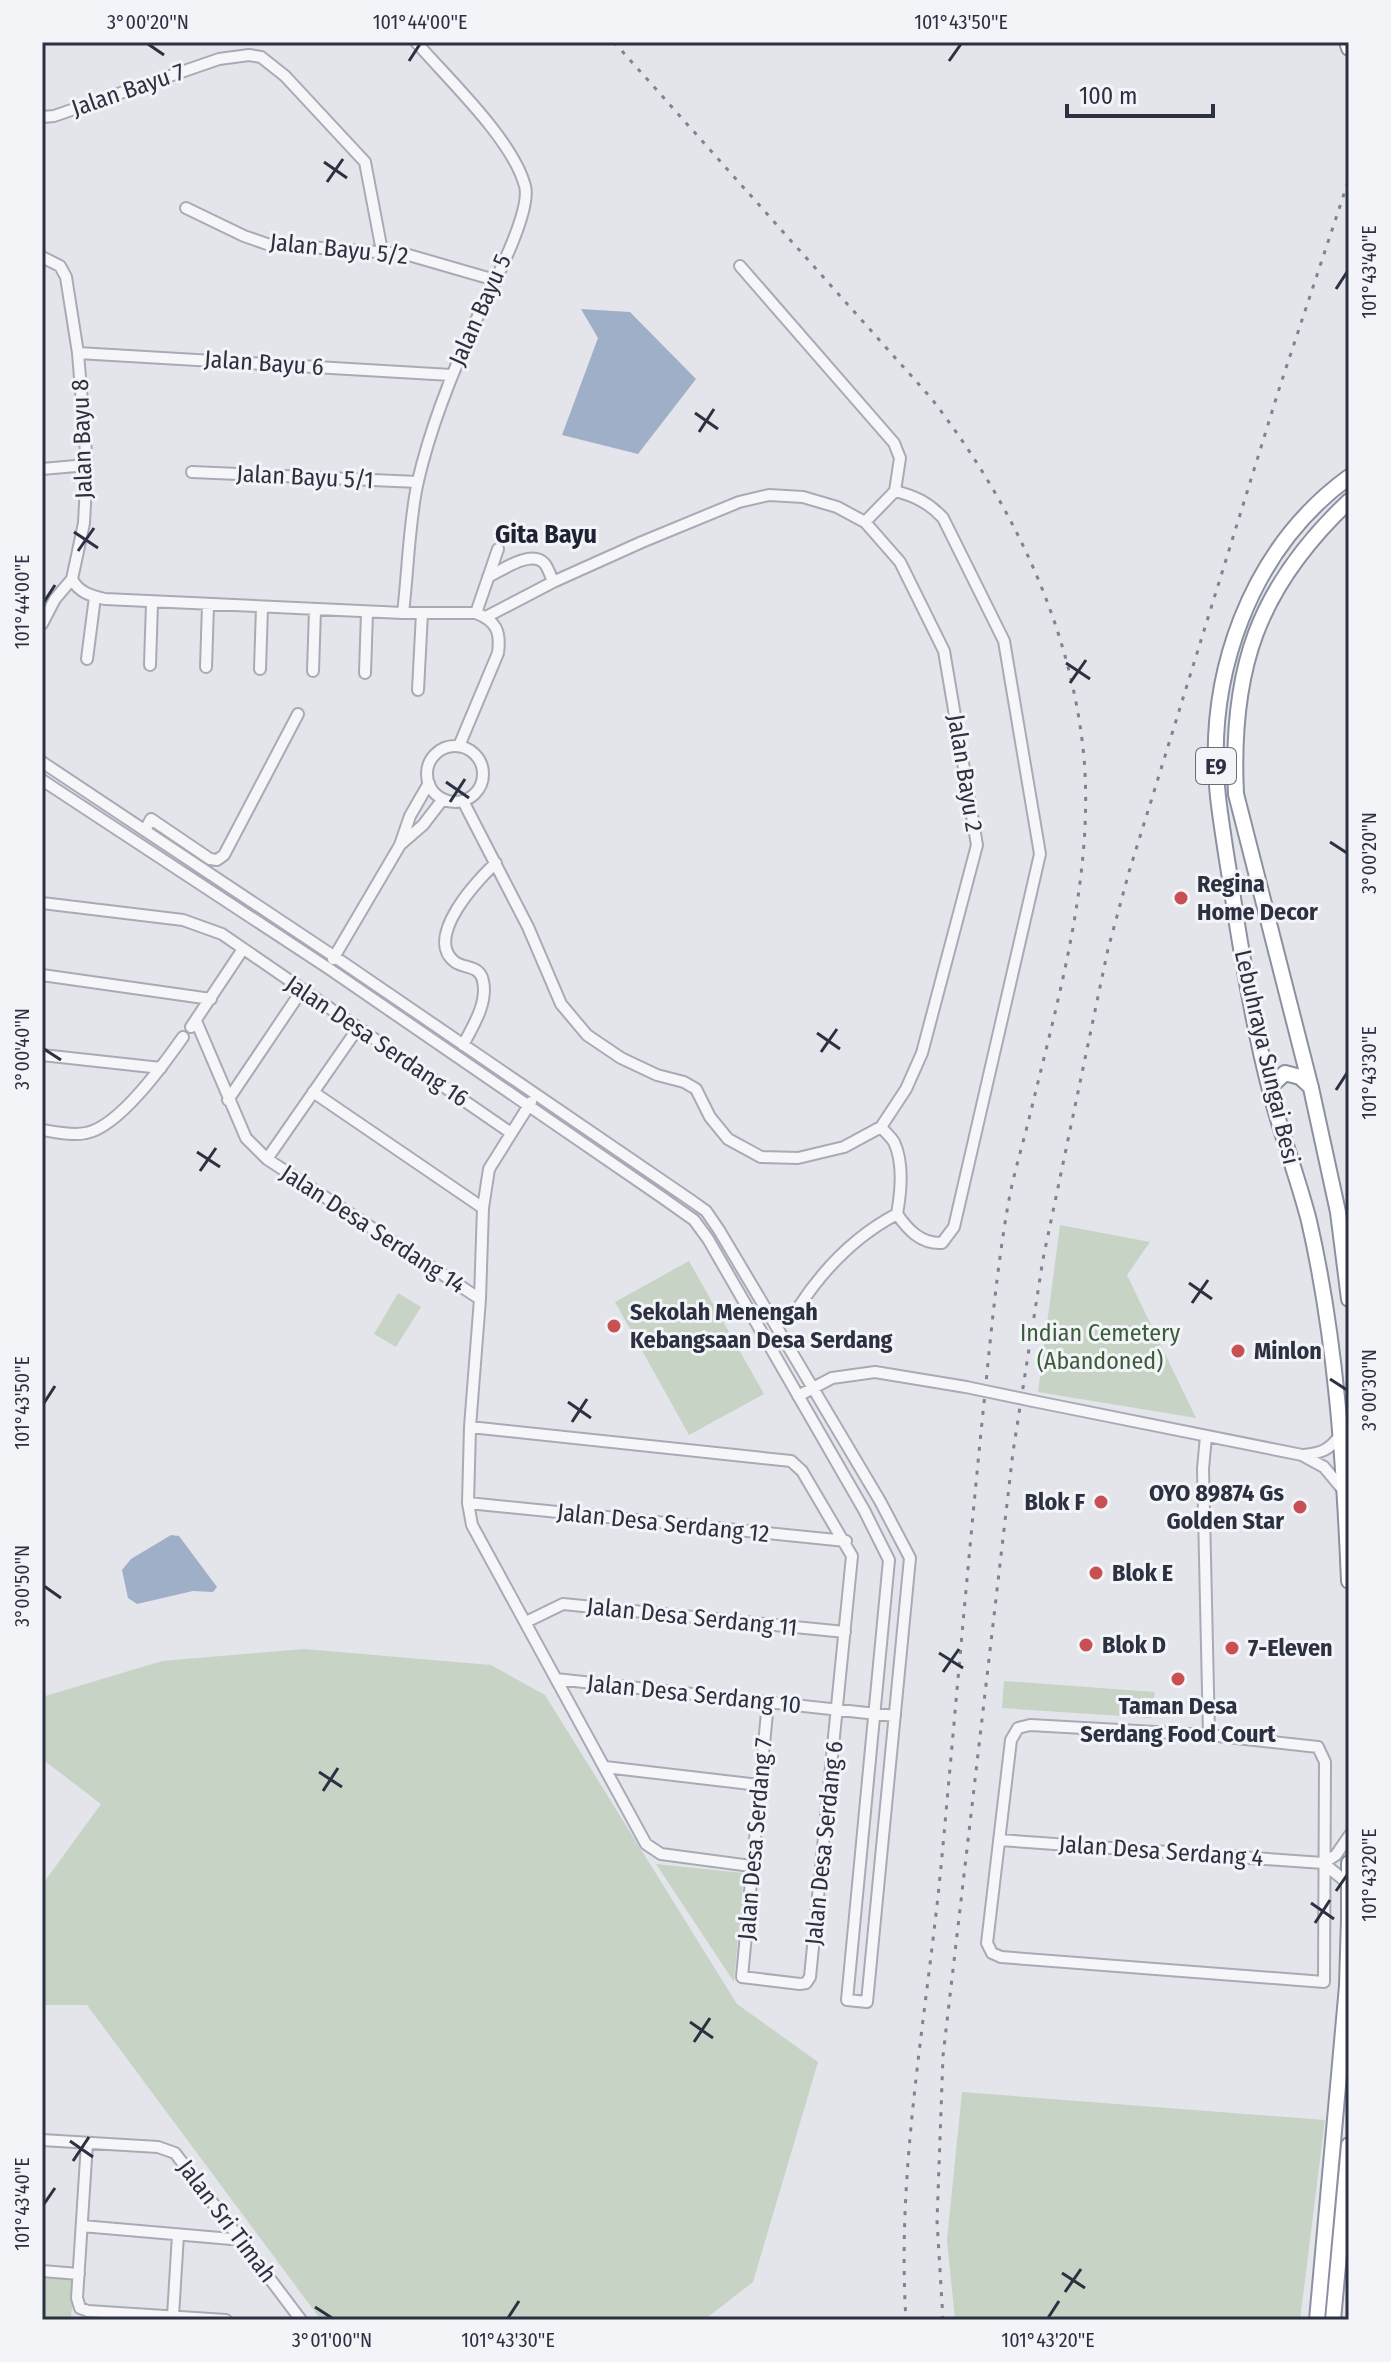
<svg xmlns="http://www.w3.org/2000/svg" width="1391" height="2362" font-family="'Fira Sans Condensed',sans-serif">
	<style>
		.green { fill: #c7d4c5 }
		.water { fill: #a0afc8 }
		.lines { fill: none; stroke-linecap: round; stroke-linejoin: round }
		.minor-casing { stroke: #a8abb5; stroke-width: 14 }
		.highway-casing { stroke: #8b91a0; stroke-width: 18 }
		.minor { stroke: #f6f6f9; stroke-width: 10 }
		.highway { stroke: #fff; stroke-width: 14 }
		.rail { stroke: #7d8393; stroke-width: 3; stroke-dasharray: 4 8; stroke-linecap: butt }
		.minor-bridge-casing { stroke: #a8abb5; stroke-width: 14; stroke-linecap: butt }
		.minor-bridge { stroke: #f6f6f9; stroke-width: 10 }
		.ticks { fill: none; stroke: #2c3142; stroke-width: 3 }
		.poi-dot { fill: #c85052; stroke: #f3f4f8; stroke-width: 3 }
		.labels { text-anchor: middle; stroke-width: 6; stroke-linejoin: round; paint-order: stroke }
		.shield { fill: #f3f4f8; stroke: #686c79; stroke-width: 2 }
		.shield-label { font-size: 22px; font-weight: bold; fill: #2c3142 }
		.street-label { font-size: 24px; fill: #2c3142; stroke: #f3f4f8 }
		.poi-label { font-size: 24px; font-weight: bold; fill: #2c3142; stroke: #f3f4f8; text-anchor: start }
		.park-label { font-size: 24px; fill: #3c5d3a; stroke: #f3f4f8 }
		.neighbourhood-label { font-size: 26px; font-weight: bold; fill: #1e2233; stroke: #f3f4f8 }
		.neatline { fill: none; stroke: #2c3142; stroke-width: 3 }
		.ticks-label { font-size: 20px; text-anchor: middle; fill: #2c3142 }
	</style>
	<rect width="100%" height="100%" fill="#e3e5eb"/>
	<path class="green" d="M 1060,1225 L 1150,1242 L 1127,1275 L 1196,1418 L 1038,1392 Z
		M 689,1261 L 764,1394 L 689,1435 L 615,1302 Z
		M 398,1293 L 421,1307 L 396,1347 L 374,1334 Z
		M 304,1649 L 491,1665 L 545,1695 L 737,2004 L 818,2062 L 753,2282 L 704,2320 L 321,2320 L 87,2005 L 42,2005 L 42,1885 L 101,1804 L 42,1759 L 42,1697 L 162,1661 Z
		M 1004,1681 L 1155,1692 L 1151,1718 L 1002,1708 Z
		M 656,1864 L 744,1873 L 734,1982 Z
		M 962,2092 L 1325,2120 L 1300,2320 L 955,2320 L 947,2240 Z
		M 42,2275 L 74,2277 L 71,2320 L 42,2320 Z"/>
	<path class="water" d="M 581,309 L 630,312 L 696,379 L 638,454 L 562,435 L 598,338 Z
		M 171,1535 L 179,1536 L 217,1587 L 213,1592 L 193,1591 L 137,1604 L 128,1598 L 122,1570 L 131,1559 Z"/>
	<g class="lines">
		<g class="minor-casing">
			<path id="minor" d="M 42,117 L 54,116 L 219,59 L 249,55 L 261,57 L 285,76 L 365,162 L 382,251
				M 186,208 L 244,236 L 267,244 L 405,254 L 495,280
				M 42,257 L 60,266 L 66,277 L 78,353 L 87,465 L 84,523 L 72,579 L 55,599 L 42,624
				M 740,266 L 894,443 L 900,458 L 895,491
				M 78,353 L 451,375
				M 42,469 L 87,465
				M 192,472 L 418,482
				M 865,522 L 895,491 C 915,496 929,503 943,518 L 1004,641 L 1040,854 L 954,1227 L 942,1243 C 921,1244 908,1230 897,1214
				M 488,577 C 501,571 531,549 544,563 C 548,567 551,577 553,582
				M 72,579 C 78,592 91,596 105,599 L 403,613 L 476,613 C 496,621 501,631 498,653 L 459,746
				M 403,613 C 408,572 409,520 418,481 C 431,424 454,368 478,316 C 491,289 532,212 525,186 C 513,140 448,79 416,42
				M 476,613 L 498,549
				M 87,659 L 95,597
				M 150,665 L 152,603
				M 206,667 L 208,605
				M 260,669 L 262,607
				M 313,671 L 315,610
				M 365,673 L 367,612
				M 418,690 L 422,613
				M427 774a28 28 0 1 1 56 0a28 28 0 1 1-56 0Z
				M 42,762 L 335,957 L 689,1199 L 706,1211 L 719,1230 L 880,1501 L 910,1558 L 867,2002 L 847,2000 L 889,1560 L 864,1510 L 708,1239 L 694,1220 L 660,1196 L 328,968 L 42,780
				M 463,801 L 528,927 L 561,1004 L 587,1035 L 621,1058 L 657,1075 L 684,1082 L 696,1089 L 710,1117 L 728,1139 L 761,1157 L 798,1158 L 844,1147 L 881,1127 L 906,1089 L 922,1053 L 977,845 L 944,651 L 900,562 L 865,522 L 837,507 L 803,497 L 769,495 L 739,502 L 642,542 L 553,582 L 486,617
				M 145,830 L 151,819 L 210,859 L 217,860 L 224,855 L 298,714
				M 401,844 L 423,825 L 443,799
				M 42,903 L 183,920 L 222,934 L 511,1133
				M 333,959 L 400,845 L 410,816 L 429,783
				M 42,975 L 211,999
				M 196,1021 L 246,1138 L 267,1159 L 480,1299
				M 191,1027 L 243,949
				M 463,1045 C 473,1026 488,1003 483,981 C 480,965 465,969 455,962 C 423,938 478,879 496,863
				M 42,1055 L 161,1068
				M 313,1092 L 483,1208
				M 228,1100 L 302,990
				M 531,1102 L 489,1169 L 483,1208 L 480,1299 L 470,1427 L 468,1503 L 472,1525 L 646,1844 L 661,1854 L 751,1866
				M 42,1130 C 56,1132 72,1136 86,1133 C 119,1127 164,1064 183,1037
				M 267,1159 L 358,1028
				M 798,1308 C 824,1268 855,1236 897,1214 C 901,1192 904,1163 894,1142 C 891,1137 885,1132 881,1127
				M 798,1396 L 832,1378 L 875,1372 L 966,1387
				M 1033,1401 L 1302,1455 L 1324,1467 L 1344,1491
				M 470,1427 L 791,1461 L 802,1471 L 852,1556 L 810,1977 L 806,1983 L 800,1984 L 742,1977 L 768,1702
				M 1206,1436 L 1203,1469 L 1209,1735
				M 1304,1455 C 1321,1453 1330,1450 1340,1435
				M 468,1503 L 846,1541
				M 526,1622 L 563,1604 L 845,1632
				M 556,1679 L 895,1716
				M 1030,1725 L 1209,1735 L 1318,1747 L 1325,1762 L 1324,1982 L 1001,1957 L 992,1953 L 987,1943 L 1011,1740 L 1018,1728 Z
				M 605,1767 L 759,1785
				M 999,1840 L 1323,1863
				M 1323,1863 L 1336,1855 L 1349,1836
				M 1323,1863 L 1349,1884
				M 42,2140 L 158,2147 L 175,2153 L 301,2320
				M 87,2143 L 77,2298 L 80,2308 L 88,2311 L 226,2320
				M 82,2226 L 243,2240
				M 42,2271 L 79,2274
				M 173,2316 L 178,2235"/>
		</g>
		<g class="highway-casing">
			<path id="highway" d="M 1347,42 L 1349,48
				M 1349,477 C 1249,550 1205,677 1218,797 C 1222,831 1228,865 1233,898 C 1243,964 1254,1030 1271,1094 C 1282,1137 1298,1178 1309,1221 C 1336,1339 1344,1461 1349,1581
				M 1349,501 C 1257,588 1230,670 1236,794 L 1311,1088 L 1338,1212 L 1349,1299
				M 1270,1092 L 1273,1084 L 1285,1073 L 1300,1077 L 1311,1087
				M 1349,1863 L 1349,1918
				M 1317,2320 L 1347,1986 L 1349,1919
				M 1333,2320 L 1349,2145"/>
		</g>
		<use href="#minor" class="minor"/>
		<use href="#highway" class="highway"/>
		<path class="rail" d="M 614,42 L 931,398 C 1011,501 1072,626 1084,758 C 1094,879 1057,1002 1029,1119 C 1022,1147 1013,1176 1008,1205 C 995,1280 989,1356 981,1432 C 967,1573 955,1715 942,1856 C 928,2010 896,2165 906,2320
			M 943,2320 L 937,2221 L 943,2056 L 1013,1452 L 1043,1259 L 1108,949 L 1129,872 L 1280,386 L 1349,179"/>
		<g class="minor-bridge-casing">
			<path id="minor-bridge" d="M 966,1387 L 1033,1401"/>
		</g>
		<use href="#minor-bridge" class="minor-bridge"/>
	</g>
	<path class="ticks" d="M 148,44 L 164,55M 409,61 L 420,44M 949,61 L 961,44M 324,162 L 347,178M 327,182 L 343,159M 1336,289 L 1347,272M 695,413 L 718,429M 699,432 L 714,409M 74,532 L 98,548M 78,551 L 94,528M 44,602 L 55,585M 1066,663 L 1090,679M 1070,683 L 1086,660M 446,782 L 469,798M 450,802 L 465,779M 1330,842 L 1347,853M 817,1033 L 840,1049M 44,1049 L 61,1060M 821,1052 L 837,1029M 1336,1090 L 1347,1073M 197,1152 L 220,1167M 200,1171 L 216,1148M 1189,1283 L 1212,1299M 1192,1303 L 1208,1280M 1330,1379 L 1347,1390M 568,1402 L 591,1418M 44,1403 L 55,1386M 572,1422 L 587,1399M 44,1586 L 61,1598M 939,1653 L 963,1668M 943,1672 L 959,1649M 319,1772 L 342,1787M 323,1791 L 338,1768M 1336,1891 L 1347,1875M 1311,1903 L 1334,1919M 1315,1923 L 1330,1900M 690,2022 L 713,2038M 694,2042 L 710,2018M 70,2141 L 93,2157M 73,2161 L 89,2137M 44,2204 L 55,2188M 1062,2273 L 1085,2288M 1065,2292 L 1081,2269M 315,2307 L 332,2318M 508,2318 L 519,2301M 1048,2318 L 1059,2301"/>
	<g class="poi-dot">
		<circle cx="1181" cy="898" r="8"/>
		<circle cx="614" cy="1326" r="8"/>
		<circle cx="1238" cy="1351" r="8"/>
		<circle cx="1101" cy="1502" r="8"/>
		<circle cx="1300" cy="1507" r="8"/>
		<circle cx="1096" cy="1573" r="8"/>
		<circle cx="1086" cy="1645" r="8"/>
		<circle cx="1232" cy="1648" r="8"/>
		<circle cx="1178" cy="1679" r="8"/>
	</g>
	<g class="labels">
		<rect class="shield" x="1196" y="748" width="40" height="36" rx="6"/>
		<g class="shield-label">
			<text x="1216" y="774">E9</text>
		</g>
		<g class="street-label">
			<text transform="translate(128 90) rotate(-19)" y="8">Jalan Bayu 7</text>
			<text transform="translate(339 249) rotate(6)" y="8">Jalan Bayu 5/2</text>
			<text transform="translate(480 310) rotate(-66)" y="8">Jalan Bayu 5</text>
			<text transform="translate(264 363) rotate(4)" y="8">Jalan Bayu 6</text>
			<text transform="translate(82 439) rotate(-92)" y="8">Jalan Bayu 8</text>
			<text transform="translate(305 477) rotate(3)" y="8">Jalan Bayu 5/1</text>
			<text transform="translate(965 773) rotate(81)" y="8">Jalan Bayu 2</text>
			<text transform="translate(377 1041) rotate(34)" y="8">Jalan Desa Serdang 16</text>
			<text transform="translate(1267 1057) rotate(77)" y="8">Lebuhraya Sungai Besi</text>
			<text transform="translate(373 1229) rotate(33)" y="8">Jalan Desa Serdang 14</text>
			<text transform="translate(663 1523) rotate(6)" y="8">Jalan Desa Serdang 12</text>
			<text transform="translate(692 1617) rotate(6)" y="8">Jalan Desa Serdang 11</text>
			<text transform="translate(694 1694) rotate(6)" y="8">Jalan Desa Serdang 10</text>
			<text transform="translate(755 1839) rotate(-85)" y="8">Jalan Desa Serdang 7</text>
			<text transform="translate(824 1843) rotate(-84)" y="8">Jalan Desa Serdang 6</text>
			<text transform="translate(1161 1851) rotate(4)" y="8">Jalan Desa Serdang 4</text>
			<text transform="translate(227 2221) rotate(53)" y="8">Jalan Sri Timah</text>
		</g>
		<g class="poi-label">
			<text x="1197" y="892">Regina<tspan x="1197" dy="28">Home Decor</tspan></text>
			<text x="630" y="1320">Sekolah Menengah<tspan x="630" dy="28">Kebangsaan Desa Serdang</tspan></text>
			<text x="1254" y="1359">Minlon</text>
			<text x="1284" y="1501" text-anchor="end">OYO 89874 Gs<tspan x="1284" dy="28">Golden Star</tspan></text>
			<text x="1085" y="1510" text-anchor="end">Blok F</text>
			<text x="1112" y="1581">Blok E</text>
			<text x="1102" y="1653">Blok D</text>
			<text x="1248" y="1656">7-Eleven</text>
			<text x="1178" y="1714" text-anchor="middle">Taman Desa<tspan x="1178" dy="28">Serdang Food Court</tspan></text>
		</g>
		<g class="park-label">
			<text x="1100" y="1341">Indian Cemetery<tspan x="1100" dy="28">(Abandoned)</tspan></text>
		</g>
		<g class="neighbourhood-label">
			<text x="546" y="543">Gita Bayu</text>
		</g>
	</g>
	<rect width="1391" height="2362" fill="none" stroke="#f3f4f8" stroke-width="88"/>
	<path d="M1067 104v12h146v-12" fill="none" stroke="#2c3142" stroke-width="4"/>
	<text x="1079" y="104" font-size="24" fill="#2c3142" stroke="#f3f4f8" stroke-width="6" paint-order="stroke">100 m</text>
	<rect x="44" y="44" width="1303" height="2274" class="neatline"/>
	<g class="ticks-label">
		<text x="148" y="29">3°00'20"N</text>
		<text x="420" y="29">101°44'00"E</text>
		<text x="961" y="29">101°43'50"E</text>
		<text transform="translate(1369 272) rotate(-90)" y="7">101°43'40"E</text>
		<text transform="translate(22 602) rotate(-90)" y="7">101°44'00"E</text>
		<text transform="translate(1369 853) rotate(-90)" y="7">3°00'20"N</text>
		<text transform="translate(22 1049) rotate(-90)" y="7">3°00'40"N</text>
		<text transform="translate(1369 1073) rotate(-90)" y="7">101°43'30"E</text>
		<text transform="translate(1369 1390) rotate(-90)" y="7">3°00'30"N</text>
		<text transform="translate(22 1403) rotate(-90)" y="7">101°43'50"E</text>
		<text transform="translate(22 1586) rotate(-90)" y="7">3°00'50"N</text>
		<text transform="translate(1369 1875) rotate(-90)" y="7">101°43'20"E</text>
		<text transform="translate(22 2204) rotate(-90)" y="7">101°43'40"E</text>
		<text x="332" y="2347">3°01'00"N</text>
		<text x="508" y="2347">101°43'30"E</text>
		<text x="1048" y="2347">101°43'20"E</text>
	</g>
</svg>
